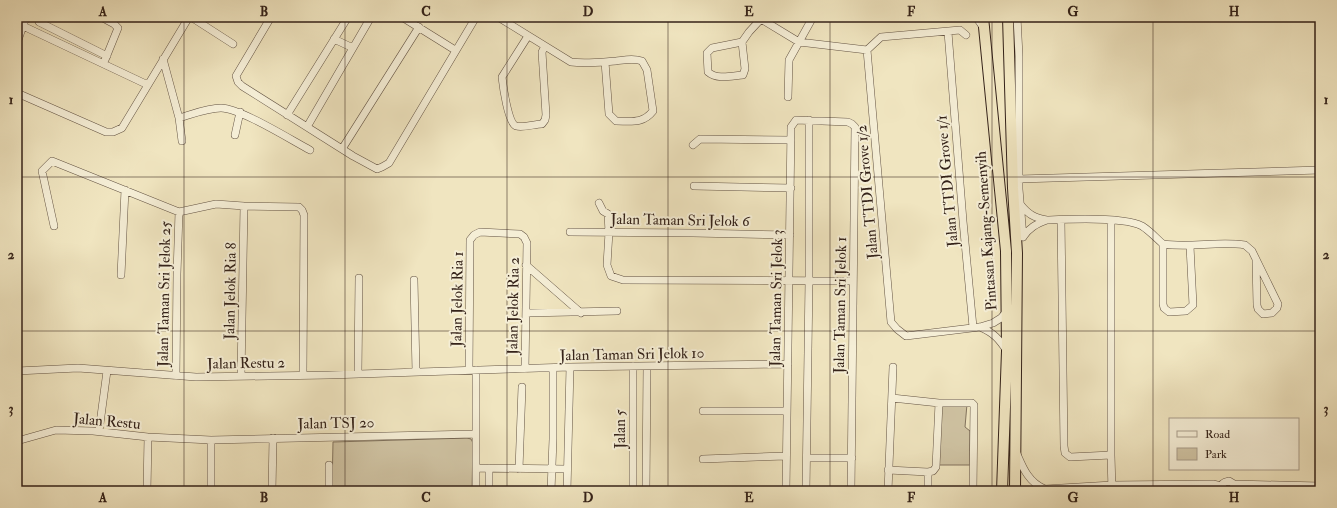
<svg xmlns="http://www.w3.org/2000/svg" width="1337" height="508" font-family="'IM FELL Double Pica',serif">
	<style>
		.green { fill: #d0c4a4; stroke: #82735e }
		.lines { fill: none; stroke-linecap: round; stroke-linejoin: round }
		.minor-casing { stroke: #635343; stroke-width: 8 }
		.highway-casing { stroke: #342219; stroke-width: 12 }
		.minor { stroke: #f5eed6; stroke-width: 7 }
		.highway { stroke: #f0e5c0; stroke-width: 10 }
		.grid { fill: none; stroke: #342219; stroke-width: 1; stroke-opacity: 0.55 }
		.labels { text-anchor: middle; stroke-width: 4; stroke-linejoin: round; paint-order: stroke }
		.street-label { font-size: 15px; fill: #342219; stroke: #f5eed6 }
		.neatline { fill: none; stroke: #342219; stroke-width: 1.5 }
		.grid-label { font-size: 13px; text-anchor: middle; font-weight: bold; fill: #342219 }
	</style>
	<rect width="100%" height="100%" fill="#f0e5c0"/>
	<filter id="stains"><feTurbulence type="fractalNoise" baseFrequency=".005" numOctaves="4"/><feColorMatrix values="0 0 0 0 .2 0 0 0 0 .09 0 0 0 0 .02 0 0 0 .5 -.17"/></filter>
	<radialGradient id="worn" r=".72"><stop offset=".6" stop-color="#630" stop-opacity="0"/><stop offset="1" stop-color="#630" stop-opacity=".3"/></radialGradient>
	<path class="green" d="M 940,404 L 967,404 L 965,427 L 970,431 L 970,465 L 939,465 Z
		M 467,438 L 471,439 L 473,443 L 472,491 L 332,491 L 333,442 Z"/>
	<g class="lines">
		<g class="minor-casing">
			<path id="minor" d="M 37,17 L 39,22 L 107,56
				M 101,17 L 114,24 L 118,28 L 105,60
				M 191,17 L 233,44
				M 271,17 L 236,76 L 238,82 L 242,86 L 353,156 L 377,169 L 382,167 L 389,163 L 476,17
				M 402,17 L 455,50
				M 498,17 L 571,62 C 586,64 601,62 616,61 C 625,60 633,58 642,61 L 647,70 L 653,111 C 643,124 631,121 616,121 L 609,114 L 605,62
				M 976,17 L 983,27
				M 1017,17 L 1019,56 L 1019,189 L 1023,237
				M 23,26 L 148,85
				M 948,32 L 963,221 L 973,327
				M 966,35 L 960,30 L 881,37 L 867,50 L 891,322 L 897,329 L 906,336 L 980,327 L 993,323 L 1001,318 L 1008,310
				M 528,36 L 502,77 C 503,86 508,123 516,126 C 523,128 535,124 542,124 L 545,120 L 546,115 L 542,52 L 545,46
				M 334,39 L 353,48
				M 742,42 L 745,69 L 743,75 C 731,76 717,80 708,72 L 707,53 L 712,48 L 742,42 L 749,32 L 761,19 L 799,42 L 867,50
				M 17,43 L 26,17
				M 163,59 L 179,118 C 193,114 207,108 221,108 C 240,108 291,140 310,150
				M 17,93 L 106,132 L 113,132 L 122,128 L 189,17
				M 788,97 L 789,60 L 813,17
				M 287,115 L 348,17
				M 179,118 L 182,141
				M 307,127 L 371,17
				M 235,135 L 240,112
				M 693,145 L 700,139 L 791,140
				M 342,149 L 419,27
				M 1019,179 L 1320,170
				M 694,186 L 791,188
				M 599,203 L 603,211 L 608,214 L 609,232 L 607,265 L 611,276 L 623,280 L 853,281
				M 1020,204 C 1028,214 1034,218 1047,220 C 1068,219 1124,216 1142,226 C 1150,231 1156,238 1163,244
				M 1061,220 L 1064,446 L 1065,453 L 1070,457 L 1111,455
				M 1111,220 L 1111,455 L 1112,491
				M 54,226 L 42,171 L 52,161 L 179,212 L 216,204 L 244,206 L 299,207 L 302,210 L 304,215 L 303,375
				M 570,232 L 693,233 L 790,235
				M 1023,237 C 1029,228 1036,224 1047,220
				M 1163,244 C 1190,248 1218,241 1245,245 L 1252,251 L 1278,304 L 1277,308 L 1272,313 L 1263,314 L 1258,309 L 1257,305 L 1256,260
				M 1163,244 L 1163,304 L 1164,308 L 1169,312 L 1186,311 L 1193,305 L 1190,246
				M 526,265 L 581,313
				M 121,275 L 125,190
				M 414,280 L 416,372
				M 526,313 L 617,311
				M 980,327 C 994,333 999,339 1007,351
				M 17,345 L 18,371
				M 469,370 L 470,240 L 474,235 L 480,232 L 520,234 L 524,237 L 527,243 L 525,369
				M 17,371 L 78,368 L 196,377 L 329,375 L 570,367 L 788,364
				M 358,373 L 359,278
				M 176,376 L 177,274 L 179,212
				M 241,376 L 244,206
				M 892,398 L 939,403 L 972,403 L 974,405 L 973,491
				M 703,411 L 787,411
				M 99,431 L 107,371
				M 17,441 L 56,430 L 93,431 L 148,437 L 211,440 L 475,434
				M 1017,454 C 1023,468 1029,483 1045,489 L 1112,485 L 1213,484 L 1221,486
				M 807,458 L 852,458
				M 703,459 L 786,456
				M 476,468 L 566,469
				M 489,468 L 489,491
				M 519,469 L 522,387
				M 888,470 L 928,472
				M 1234,484 L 1320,486
				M 147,491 L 148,437
				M 211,491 L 211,440
				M 272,491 L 273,438
				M 329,491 L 329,465
				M 476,491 L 476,370
				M 551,491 L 553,439 L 553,368
				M 567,491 L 570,367
				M 633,491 L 633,366
				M 646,491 L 647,366
				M 786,491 L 791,127 L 796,120 L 848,122 L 852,124 L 855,127 L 851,491
				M 806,491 L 809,281 L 809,120
				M 888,491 L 893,367
				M 928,491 L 928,472 L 933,471 L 936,467 L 939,403
				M 1221,491 C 1220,485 1223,482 1229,481 L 1234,484 L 1236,491"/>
		</g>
		<g class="highway-casing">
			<path id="highway" d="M 983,17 L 1006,251 L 1007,351 L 1002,491
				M 1008,17 L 1013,188 L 1017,253 L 1015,491"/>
		</g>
		<use href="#minor" class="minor"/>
		<use href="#highway" class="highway"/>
	</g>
	<path class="grid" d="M 184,17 L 184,491M 345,17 L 345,491M 507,17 L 507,491M 668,17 L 668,491M 830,17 L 830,491M 992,17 L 992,491M 1153,17 L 1153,491M 17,177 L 1320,177M 17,331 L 1320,331"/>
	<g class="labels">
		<g class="street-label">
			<text transform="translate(947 181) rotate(-95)" y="5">Jalan TTDI Grove 1/1</text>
			<text transform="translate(867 192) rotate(-95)" y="5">Jalan TTDI Grove 1/2</text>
			<text transform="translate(680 220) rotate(1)" y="5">Jalan Taman Sri Jelok 6</text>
			<text transform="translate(986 231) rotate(-94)" y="5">Pintasan Kajang-Semenyih</text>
			<text transform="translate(230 291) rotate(-89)" y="5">Jalan Jelok Ria 8</text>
			<text transform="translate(164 294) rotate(-89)" y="5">Jalan Taman Sri Jelok 25</text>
			<text transform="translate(776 298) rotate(-89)" y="5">Jalan Taman Sri Jelok 3</text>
			<text transform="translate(457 299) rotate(-89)" y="5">Jalan Jelok Ria 1</text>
			<text transform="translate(840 305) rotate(-89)" y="5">Jalan Taman Sri Jelok 1</text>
			<text transform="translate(513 306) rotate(-89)" y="5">Jalan Jelok Ria 2</text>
			<text transform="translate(632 354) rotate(-1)" y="5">Jalan Taman Sri Jelok 10</text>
			<text transform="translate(246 363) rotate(-1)" y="5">Jalan Restu 2</text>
			<text transform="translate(107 421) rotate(5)" y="5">Jalan Restu</text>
			<text transform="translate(336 423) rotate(-1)" y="5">Jalan TSJ 20</text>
			<text transform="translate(620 429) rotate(-90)" y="5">Jalan 5</text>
		</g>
	</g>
	<rect width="1337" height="508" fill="none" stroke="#f0e5c0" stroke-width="44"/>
	<rect x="1169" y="418" width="130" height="52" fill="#f5eed6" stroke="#a89c8a"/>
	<rect x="1177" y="431" width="20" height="6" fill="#f5eed6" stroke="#a89c8a"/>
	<text x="1205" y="438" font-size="12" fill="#342219">Road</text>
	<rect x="1177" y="448" width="20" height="12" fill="#d0c4a4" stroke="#a89c8a"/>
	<text x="1205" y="458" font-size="12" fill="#342219">Park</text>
	<rect x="22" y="22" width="1293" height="464" class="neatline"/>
	<g class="grid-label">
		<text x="103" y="16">A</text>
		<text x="264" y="16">B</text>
		<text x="426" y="16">C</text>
		<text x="588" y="16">D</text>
		<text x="749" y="16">E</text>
		<text x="911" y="16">F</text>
		<text x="1073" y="16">G</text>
		<text x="1234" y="16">H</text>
		<text x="11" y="104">1</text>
		<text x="1326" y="104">1</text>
		<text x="11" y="259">2</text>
		<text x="1326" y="259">2</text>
		<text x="11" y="413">3</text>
		<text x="1326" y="413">3</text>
		<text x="103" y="502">A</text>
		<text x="264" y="502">B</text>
		<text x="426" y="502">C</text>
		<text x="588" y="502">D</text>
		<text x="749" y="502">E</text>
		<text x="911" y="502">F</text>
		<text x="1073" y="502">G</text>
		<text x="1234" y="502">H</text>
	</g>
	<rect width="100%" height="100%" filter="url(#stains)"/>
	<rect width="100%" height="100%" fill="url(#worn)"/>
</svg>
